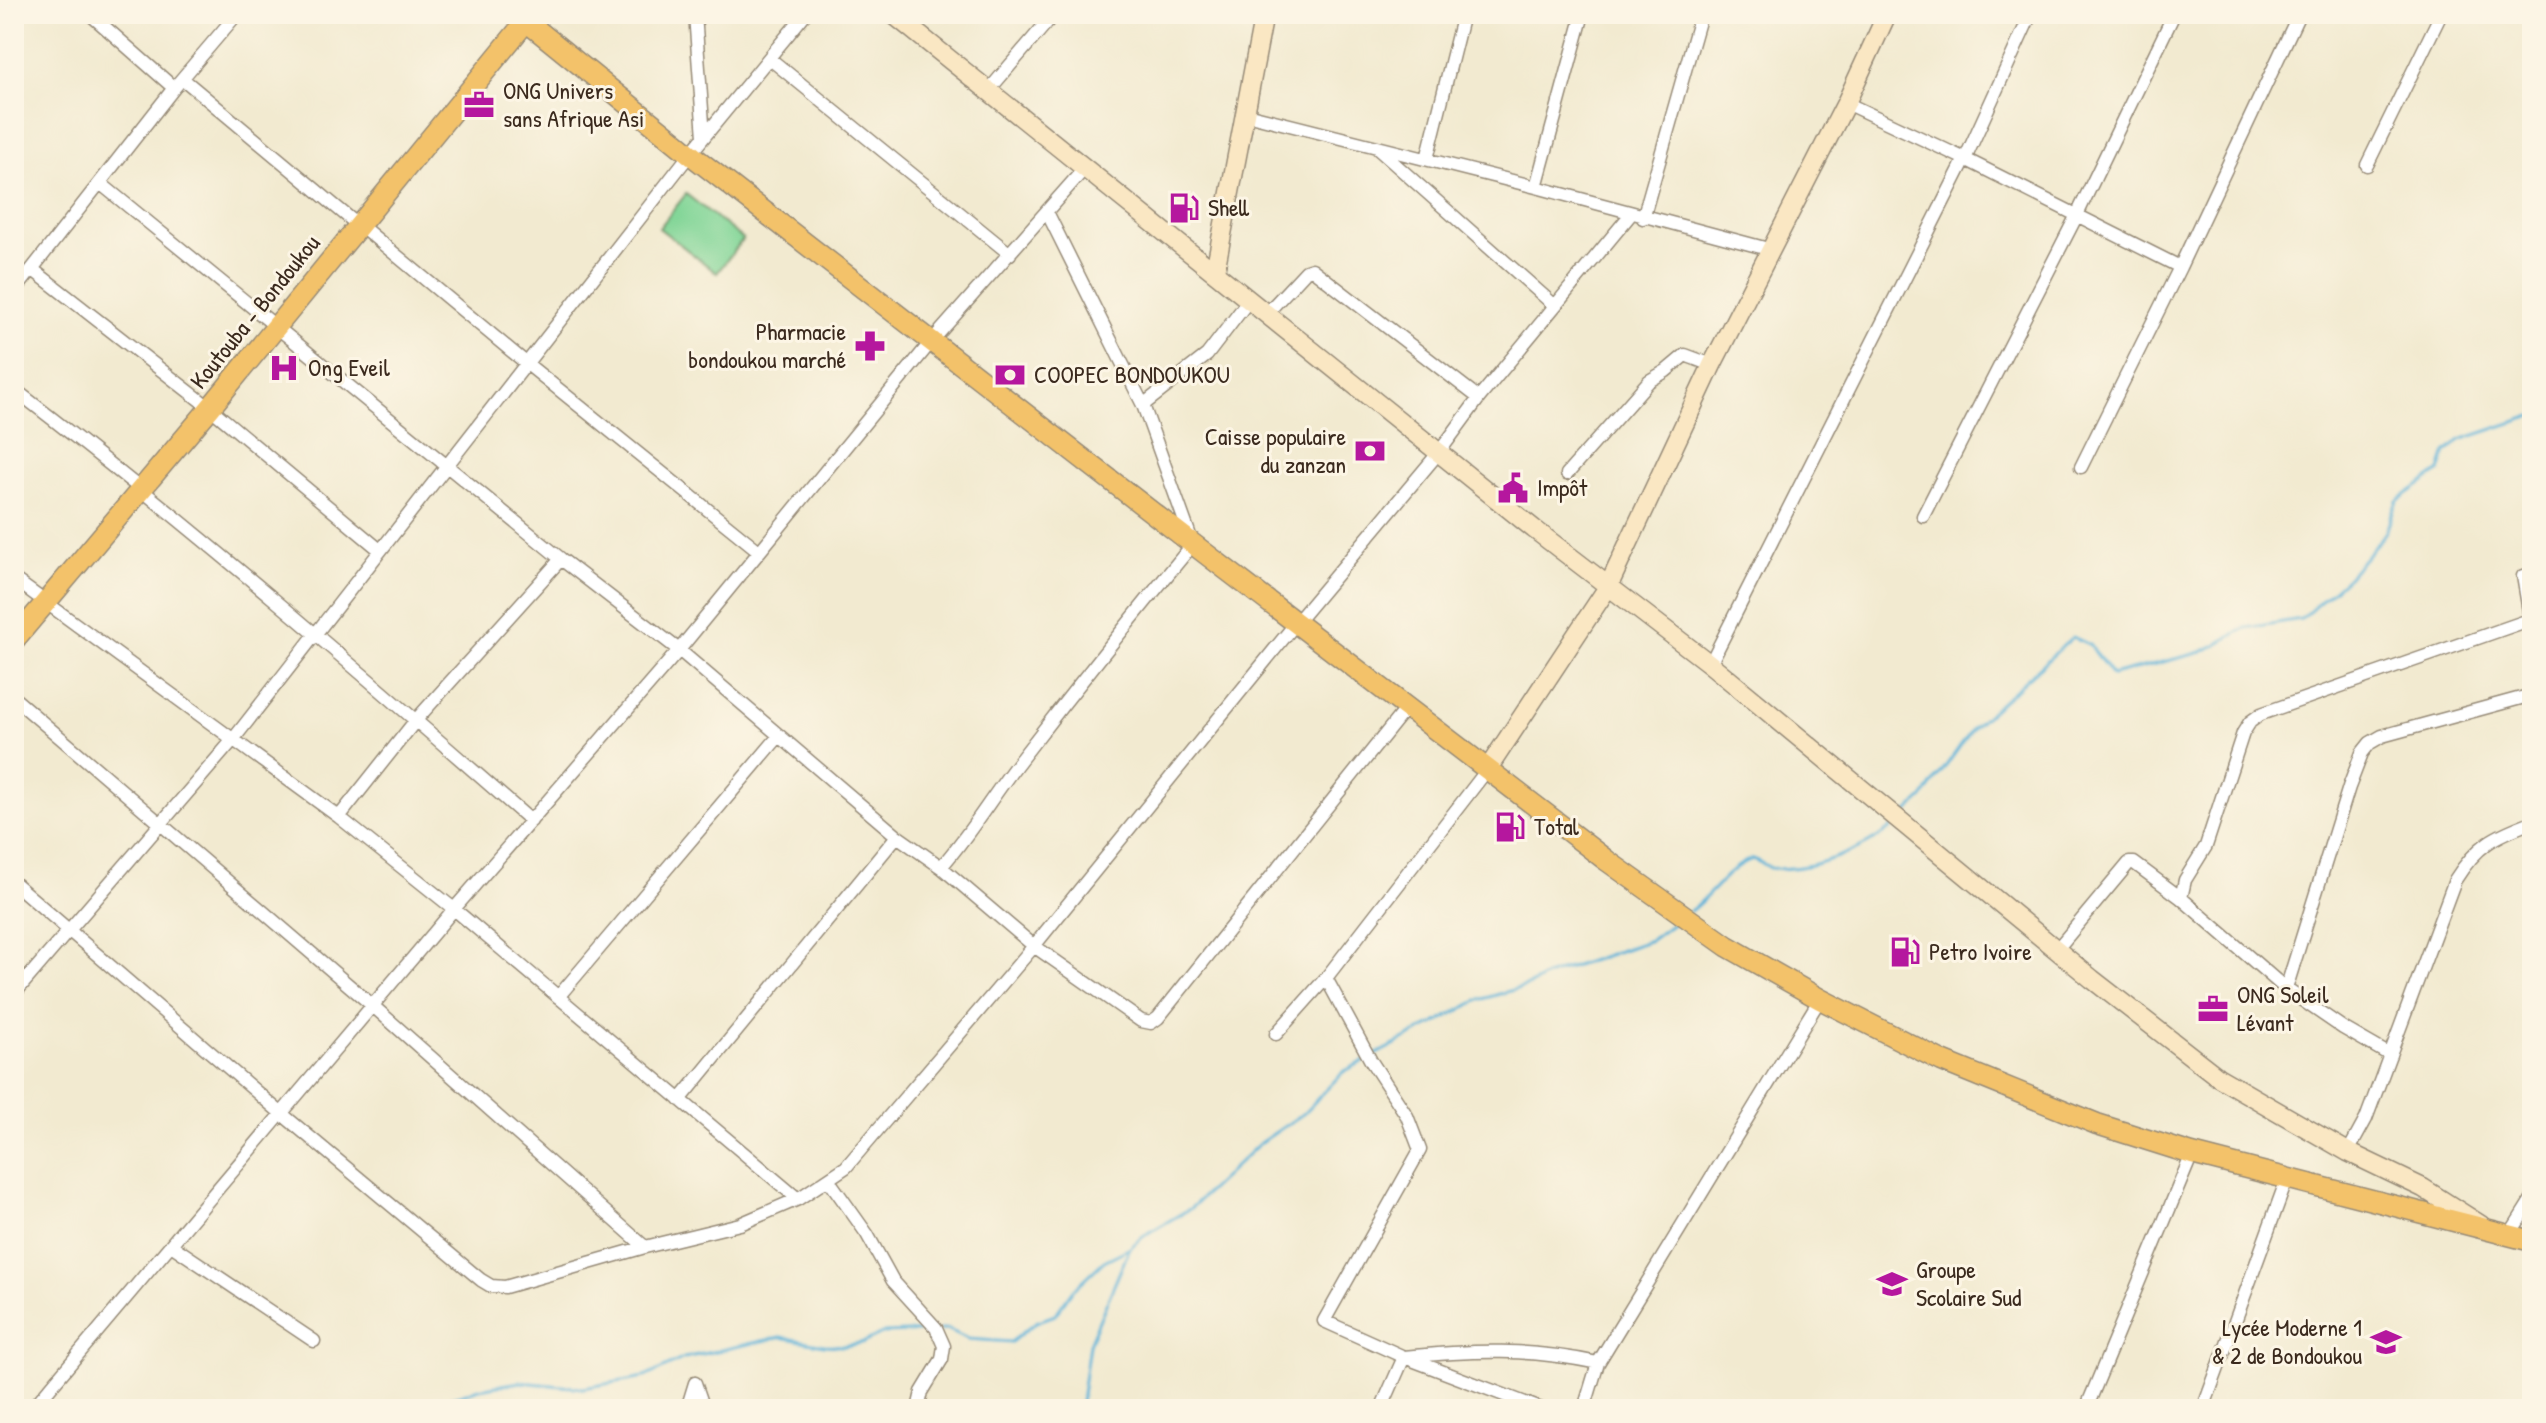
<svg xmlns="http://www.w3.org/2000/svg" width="2546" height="1423" font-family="'Patrick Hand',sans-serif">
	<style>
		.green { fill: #83d698; stroke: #5f805b; stroke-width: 2 }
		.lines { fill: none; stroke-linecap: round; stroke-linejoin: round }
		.stream { stroke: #5db3d9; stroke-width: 3 }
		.street-casing { stroke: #968a77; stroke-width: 15 }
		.secondary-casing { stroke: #968a77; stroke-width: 21 }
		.primary-casing { stroke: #968a77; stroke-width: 23 }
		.street { stroke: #fff; stroke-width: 12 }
		.secondary { stroke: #fae7c3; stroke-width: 18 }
		.primary { stroke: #f3c26a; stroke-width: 20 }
		.labels { text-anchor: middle; stroke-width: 6; stroke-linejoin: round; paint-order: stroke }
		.poi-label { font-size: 24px; fill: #3b2a1e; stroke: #fcf5e5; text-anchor: start }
		.street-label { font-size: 24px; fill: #3b2a1e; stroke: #fcf5e5 }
	</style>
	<rect width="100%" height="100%" fill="#fcf5e5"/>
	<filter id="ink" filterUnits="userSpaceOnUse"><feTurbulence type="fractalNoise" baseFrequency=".0125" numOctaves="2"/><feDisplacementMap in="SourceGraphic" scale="16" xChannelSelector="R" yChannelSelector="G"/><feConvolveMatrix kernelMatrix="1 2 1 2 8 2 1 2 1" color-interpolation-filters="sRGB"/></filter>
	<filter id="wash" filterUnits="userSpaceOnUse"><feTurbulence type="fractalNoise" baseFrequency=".006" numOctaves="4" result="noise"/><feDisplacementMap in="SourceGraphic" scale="32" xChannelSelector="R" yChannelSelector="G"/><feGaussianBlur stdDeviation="1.8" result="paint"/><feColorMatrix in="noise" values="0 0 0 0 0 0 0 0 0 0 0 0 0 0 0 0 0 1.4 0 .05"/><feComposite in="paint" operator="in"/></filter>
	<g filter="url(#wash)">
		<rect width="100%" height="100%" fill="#f2ead0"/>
		<path class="green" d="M 686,194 L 743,239 L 717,273 L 659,228 Z"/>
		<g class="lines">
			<path class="stream" d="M 1905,815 L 1923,798 L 1973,728 L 2073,637 L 2090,645 L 2112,675 L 2202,652 L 2246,628 L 2301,619 L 2348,577 L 2385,534 L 2397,501 L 2440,471 L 2446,453 L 2460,440 L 2532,416
				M 1690,911 C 1713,894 1726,869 1752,859 C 1758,861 1764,865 1770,867 C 1804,875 1869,848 1894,825
				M 1373,1056 L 1479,1000 L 1530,985 L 1546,976 L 1651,940 L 1678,920
				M 940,1330 L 947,1329 L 968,1339 L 1011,1342 L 1036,1322 L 1055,1315 L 1071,1292 L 1104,1261 L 1130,1248 L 1143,1236 L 1191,1208 L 1260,1143 L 1304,1113 L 1343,1072 L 1366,1060
				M 415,1409 L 479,1389 L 520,1382 L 583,1388 L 645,1377 L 684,1358 L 781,1337 L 824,1345 L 844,1346 L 865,1342 L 884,1333 L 932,1331
				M 1080,1409 L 1089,1344 L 1129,1250"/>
		</g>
	</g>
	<g filter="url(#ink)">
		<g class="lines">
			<g class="street-casing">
				<path id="street" d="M 90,14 L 174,88
					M 695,14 L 704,137
					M 769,58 L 1010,254
					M 183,79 L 359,226
					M 989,90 L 1054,14
					M 1846,103 L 1965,159 L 2180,267 L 2299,14
					M 1246,114 L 1536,187 L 1772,250
					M 1378,149 L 1555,306
					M 1427,159 L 1463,14
					M 2367,165 L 2441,14
					M 100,183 L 561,559 L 679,650 L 897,836 L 941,867 L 1034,946 L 1141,1021 L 1151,1023 L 1158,1018 L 1407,707
					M 1536,187 L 1583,14
					M 1643,218 L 1701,14
					M 360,225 L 526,363 L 759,551
					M 32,269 L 210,408 L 380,550
					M 14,292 L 174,88 L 237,14
					M 1266,314 L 1306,271 L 1312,269 L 1479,398
					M 14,389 C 192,526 362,673 531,821
					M 1143,405 L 1207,355 L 1249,300
					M 2081,467 L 2180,267
					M 1567,474 L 1649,381 L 1666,371 L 1685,355 L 1712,365
					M 1923,516 L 2077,215 L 2174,14
					M 2523,576 L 2532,629
					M 14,579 L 339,817 L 454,909 L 798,1199
					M 1710,664 L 1965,159 L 2031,14
					M 14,698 L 373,1006 L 645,1247 L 740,1224 L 798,1199 L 846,1167 L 1034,946 L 1296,623 L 1440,451 L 1479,398 L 1631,214
					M 339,817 L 416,720 L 561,559
					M 941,867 C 971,833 993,795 1021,759 C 1077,686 1134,615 1193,544 L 1143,405 L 1047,212
					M 14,883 L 282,1114 L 481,1280 L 491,1286 L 505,1287 L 645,1247
					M 2181,898 L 2286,989 L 2343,1028 L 2390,1055
					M 2058,948 L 2129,863 L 2134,863 L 2181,898 L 2185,880 L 2206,846 L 2243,733 L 2250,722 L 2261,714 L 2529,620
					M 1326,978 L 1371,1061 L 1407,1116 L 1420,1150 L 1324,1321 L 1404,1357 L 1541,1409
					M 2286,989 L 2349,787 L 2362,753 L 2370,743 L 2382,736 L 2532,695
					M 14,994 L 232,741 L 690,154 L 805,14
					M 558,997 L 779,736
					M 1276,1034 L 1326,978 L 1487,770
					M 680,1100 L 897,836
					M 2348,1152 L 2366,1119 L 2455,880 C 2477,845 2494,836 2532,822
					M 828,1179 L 867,1234 L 893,1281 L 936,1328 L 944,1346 L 942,1359 L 922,1392 L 918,1409
					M 2510,1234 L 2532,1199
					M 171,1245 L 314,1341
					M 695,1383 L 704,1409
					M 32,1409 L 454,909 L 679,650 L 931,342 L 1084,169
					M 687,1409 L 695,1383
					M 1381,1409 L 1404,1357 C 1473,1350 1530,1348 1598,1363
					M 1584,1409 L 1598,1363 L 1820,999
					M 2086,1409 L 2192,1154
					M 2203,1409 L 2287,1179"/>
			</g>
			<g class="secondary-casing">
				<path id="secondary" d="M 893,14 L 1534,529 L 1710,664 L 2092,979 L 2218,1077 L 2348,1152 L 2423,1188 L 2481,1225
					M 1215,271 L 1264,14
					M 1487,770 L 1608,587 L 1712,365 L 1846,103 L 1887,14"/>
			</g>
			<g class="primary-casing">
				<path id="primary" d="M 526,21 L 690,154 L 1193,544 L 1606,860 L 1727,946 L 1820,999 L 1942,1061 L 2097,1124 L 2192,1154 L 2532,1241
					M 14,640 L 210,408 L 532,14"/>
			</g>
			<use href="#street" class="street"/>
			<use href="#secondary" class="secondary"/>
			<use href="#primary" class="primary"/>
		</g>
	</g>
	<defs>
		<g id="office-bare" transform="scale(2.4)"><path d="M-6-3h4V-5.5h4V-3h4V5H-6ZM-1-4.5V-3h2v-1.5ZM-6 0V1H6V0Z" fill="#b5179e" stroke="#fcf5e5" stroke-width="2.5" paint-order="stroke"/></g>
		<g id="fuel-bare" transform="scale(2.4)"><path d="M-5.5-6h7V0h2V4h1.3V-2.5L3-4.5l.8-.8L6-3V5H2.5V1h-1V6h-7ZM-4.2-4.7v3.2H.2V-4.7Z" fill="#b5179e" stroke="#fcf5e5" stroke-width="2.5" paint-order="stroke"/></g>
		<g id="pharmacy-bare" transform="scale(2.4)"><path d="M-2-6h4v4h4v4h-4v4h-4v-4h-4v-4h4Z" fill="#b5179e" stroke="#fcf5e5" stroke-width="2.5" paint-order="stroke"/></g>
		<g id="hospital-bare" transform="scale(2.4)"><path d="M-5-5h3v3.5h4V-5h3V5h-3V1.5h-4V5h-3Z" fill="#b5179e" stroke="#fcf5e5" stroke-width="2.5" paint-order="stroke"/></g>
		<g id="bank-bare" transform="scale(2.4)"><path d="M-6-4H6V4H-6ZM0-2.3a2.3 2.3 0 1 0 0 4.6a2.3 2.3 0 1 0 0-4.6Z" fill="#b5179e" stroke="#fcf5e5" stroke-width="2.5" paint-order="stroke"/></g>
		<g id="civic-bare" transform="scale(2.4)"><path d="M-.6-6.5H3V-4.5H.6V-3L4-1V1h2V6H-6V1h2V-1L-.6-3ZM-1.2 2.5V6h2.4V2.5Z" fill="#b5179e" stroke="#fcf5e5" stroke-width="2.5" paint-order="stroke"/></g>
		<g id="school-bare" transform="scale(2.4)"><path d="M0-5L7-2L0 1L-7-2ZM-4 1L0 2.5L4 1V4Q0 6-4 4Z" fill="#b5179e" stroke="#fcf5e5" stroke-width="2.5" paint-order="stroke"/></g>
	</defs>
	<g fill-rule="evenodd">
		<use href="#office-bare" x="479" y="105"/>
		<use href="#fuel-bare" x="1184" y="208"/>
		<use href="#pharmacy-bare" x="870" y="346"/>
		<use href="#hospital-bare" x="284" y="368"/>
		<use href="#bank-bare" x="1010" y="375"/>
		<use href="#bank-bare" x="1370" y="451"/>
		<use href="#civic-bare" x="1513" y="488"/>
		<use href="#fuel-bare" x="1510" y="827"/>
		<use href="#fuel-bare" x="1905" y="952"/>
		<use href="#office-bare" x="2213" y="1009"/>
		<use href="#school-bare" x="1892" y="1284"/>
		<use href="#school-bare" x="2386" y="1342"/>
	</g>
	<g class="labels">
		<g class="poi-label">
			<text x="503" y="99">ONG Univers<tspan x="503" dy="28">sans Afrique Asi</tspan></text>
			<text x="1208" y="216">Shell</text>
			<text x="846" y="340" text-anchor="end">Pharmacie<tspan x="846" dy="28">bondoukou marché</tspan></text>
			<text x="308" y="376">Ong Eveil</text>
			<text x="1034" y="383">COOPEC BONDOUKOU</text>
			<text x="1346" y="445" text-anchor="end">Caisse populaire<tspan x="1346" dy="28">du zanzan</tspan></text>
			<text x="1537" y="496">Impôt</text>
			<text x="1534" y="835">Total</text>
			<text x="1929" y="960">Petro Ivoire</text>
			<text x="2237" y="1003">ONG Soleil<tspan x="2237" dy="28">Lévant</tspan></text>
			<text x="1916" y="1278">Groupe<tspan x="1916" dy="28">Scolaire Sud</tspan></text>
			<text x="2362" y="1336" text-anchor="end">Lycée Moderne 1<tspan x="2362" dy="28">&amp; 2 de Bondoukou</tspan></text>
		</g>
		<g class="street-label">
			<text transform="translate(255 312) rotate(-51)" y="8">Koutouba - Bondoukou</text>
		</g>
	</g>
	<rect width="2546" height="1423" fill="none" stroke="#fcf5e5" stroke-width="48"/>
</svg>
